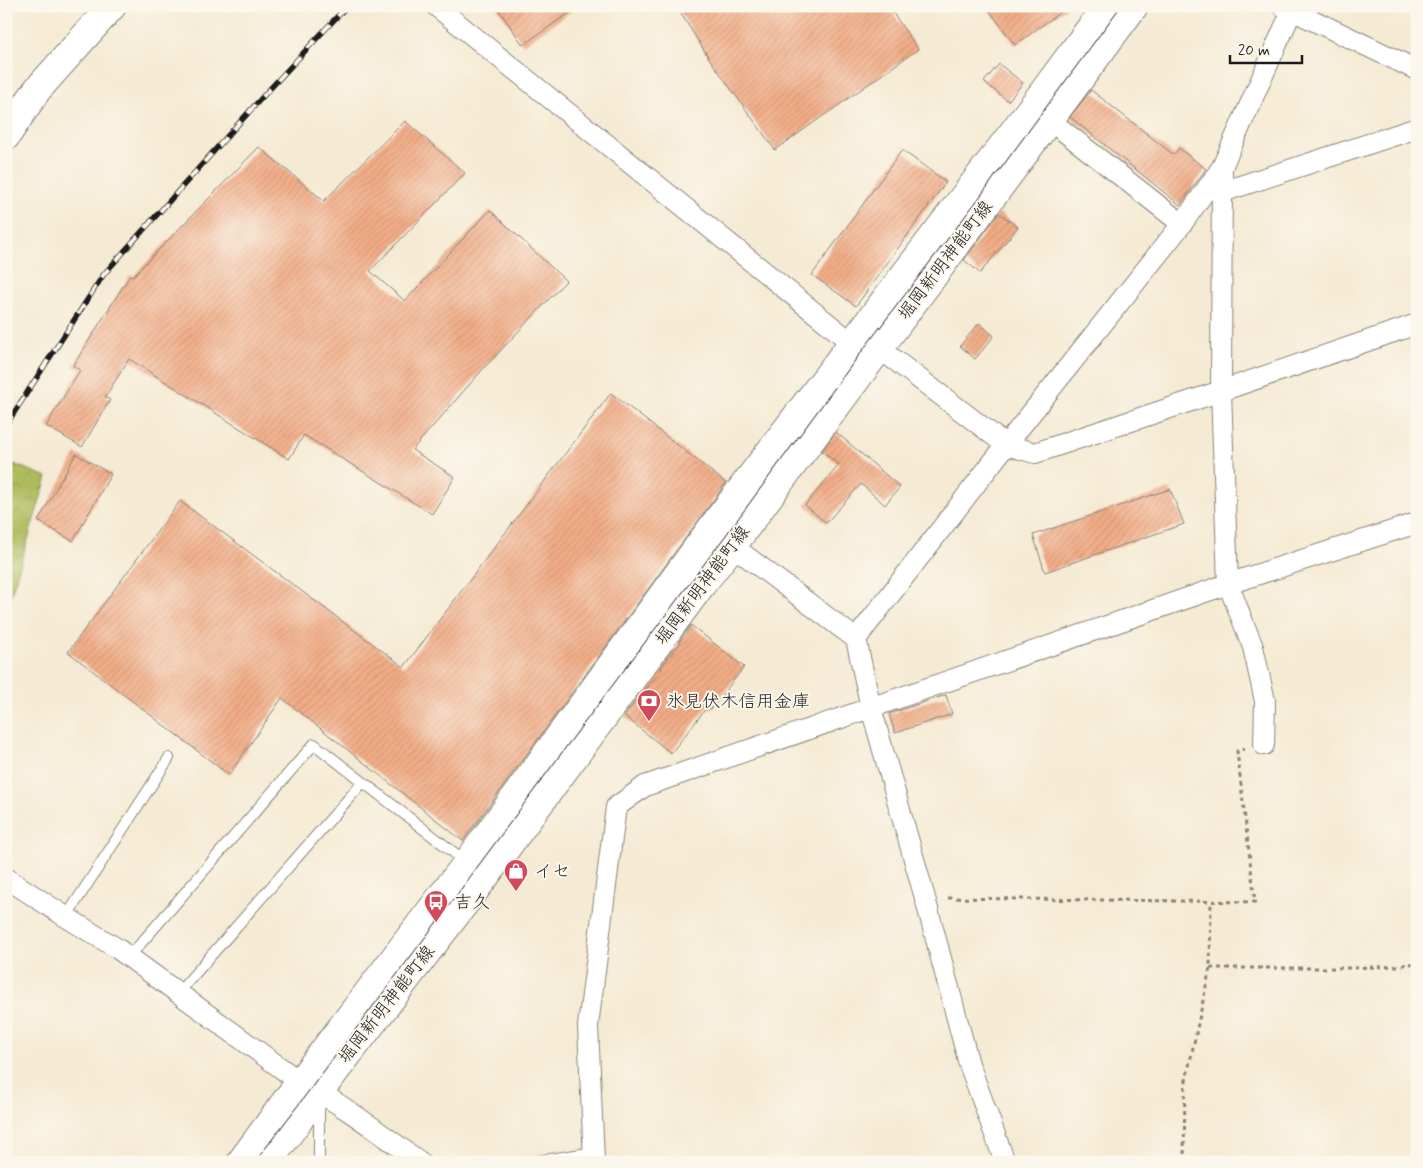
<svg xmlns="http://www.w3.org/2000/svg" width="1423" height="1168" font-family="Mynerve,'Klee One',sans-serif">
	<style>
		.park { fill: url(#park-crowns); stroke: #656c3c }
		.building { fill: url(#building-hatch) }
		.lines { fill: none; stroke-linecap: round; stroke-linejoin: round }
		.lane-casing { stroke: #888378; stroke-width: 12 }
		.street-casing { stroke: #888378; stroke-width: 22 }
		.secondary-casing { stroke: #888378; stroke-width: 30 }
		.path { stroke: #888378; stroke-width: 3; stroke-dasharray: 4 4; stroke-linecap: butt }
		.lane { stroke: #fff; stroke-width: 10 }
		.street { stroke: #fff; stroke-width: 20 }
		.secondary { stroke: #fff; stroke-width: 28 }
		.tram { stroke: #1c1c1c; stroke-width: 1 }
		.rail-casing { stroke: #1c1c1c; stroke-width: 5.5 }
		.rail { stroke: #fbf7ec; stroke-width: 4; stroke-dasharray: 11; stroke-linecap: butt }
		.labels { text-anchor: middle; stroke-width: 4; stroke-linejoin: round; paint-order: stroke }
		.street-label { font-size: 18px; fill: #1c1c1c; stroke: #fbf7ec }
		.poi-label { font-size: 18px; fill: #1c1c1c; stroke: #fbf7ec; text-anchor: start }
	</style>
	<defs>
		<pattern id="park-crowns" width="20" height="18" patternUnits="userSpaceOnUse" patternTransform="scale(1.25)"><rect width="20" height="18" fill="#aebb5d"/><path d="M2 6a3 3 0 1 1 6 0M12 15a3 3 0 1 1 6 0" fill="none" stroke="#95a050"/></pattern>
		<pattern id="building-hatch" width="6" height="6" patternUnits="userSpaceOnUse" patternTransform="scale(1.25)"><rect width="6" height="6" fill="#f2ad87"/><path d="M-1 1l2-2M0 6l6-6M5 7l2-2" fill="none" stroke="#cf9474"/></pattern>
	</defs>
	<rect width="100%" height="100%" fill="#fbf7ec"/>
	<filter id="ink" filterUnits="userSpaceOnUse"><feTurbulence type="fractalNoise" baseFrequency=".02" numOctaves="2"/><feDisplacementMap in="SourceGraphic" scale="10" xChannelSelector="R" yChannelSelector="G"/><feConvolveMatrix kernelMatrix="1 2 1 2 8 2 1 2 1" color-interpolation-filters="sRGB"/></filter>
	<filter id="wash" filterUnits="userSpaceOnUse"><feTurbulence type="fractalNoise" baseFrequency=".0096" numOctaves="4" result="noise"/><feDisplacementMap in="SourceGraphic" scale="20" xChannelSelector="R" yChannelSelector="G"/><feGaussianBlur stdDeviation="1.12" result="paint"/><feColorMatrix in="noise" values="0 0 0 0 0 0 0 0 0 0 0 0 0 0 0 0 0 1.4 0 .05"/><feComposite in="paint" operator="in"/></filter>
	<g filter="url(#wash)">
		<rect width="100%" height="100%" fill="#f5ead3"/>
		<path class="park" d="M 6,461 L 47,477 L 6,611 Z"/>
		<g id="blocks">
			<path class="building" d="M 496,6 L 579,6 L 523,45 Z
				M 676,6 L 888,6 L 918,49 L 775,150 L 711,61 Z
				M 986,6 L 1069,6 L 1015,45 Z
				M 999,64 L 1023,83 L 1008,101 L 984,82 Z
				M 1091,90 L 1174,155 L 1179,148 L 1206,169 L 1180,205 L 1070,117 Z
				M 405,121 L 465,173 L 370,271 L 405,301 L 490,210 L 566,281 L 483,369 L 412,450 L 455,477 L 432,514 L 304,435 L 289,459 L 129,359 L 105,397 L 110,400 L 82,447 L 46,426 L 80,370 L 73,366 L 130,275 L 133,276 L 259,147 L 324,201 Z
				M 902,150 L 946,182 L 856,306 L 812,275 Z
				M 999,213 L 1018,227 L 980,273 L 964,260 Z
				M 979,323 L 994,336 L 975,359 L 960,346 Z
				M 611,393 L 726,483 L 463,841 L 282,698 L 229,775 L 68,652 L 180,501 L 404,667 Z
				M 836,432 L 900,487 L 885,505 L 861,484 L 826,523 L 805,505 L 839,465 L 822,451 Z
				M 76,454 L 111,474 L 73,541 L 38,521 Z
				M 1170,489 L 1184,524 L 1045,572 L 1033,535 Z
				M 691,625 L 744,667 L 711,709 L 708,706 L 671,753 L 624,716 L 662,669 L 661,667 L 680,643 L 679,642 Z
				M 946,695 L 952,714 L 895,733 L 889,714 Z"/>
		</g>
	</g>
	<g filter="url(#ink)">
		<use href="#blocks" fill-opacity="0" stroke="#888378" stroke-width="1"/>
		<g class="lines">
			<g class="lane-casing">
				<path id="lane" d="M 66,917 L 169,758
					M 129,957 L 314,744 L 466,862
					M 179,992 L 363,782
					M 319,1103 L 319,1162
					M 532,1162 L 594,1152"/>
			</g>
			<g class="street-casing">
				<path id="street" d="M 436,6 L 852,343 L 865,347 L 879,348 L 1006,445 L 1035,453 L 1221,391 L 1417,324
					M 1283,6 L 1417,70
					M 1038,111 L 1182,224
					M 1222,167 L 1221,391 L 1228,584 L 1253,647 L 1265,701 L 1264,745
					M 1222,192 L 1417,128
					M 722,538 L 856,639 L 871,708 L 925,898 L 969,1064 L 1005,1162
					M 856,639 L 1006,445 L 1182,224 L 1222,167 L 1294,6
					M 6,878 L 66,917 L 118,949 L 300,1082 C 343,1104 381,1134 420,1162
					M 594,1162 L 588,1026 L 616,807 L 645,786 L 1228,584 L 1417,523"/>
			</g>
			<g class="secondary-casing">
				<path id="secondary" d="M 6,136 L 37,90 L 112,6
					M 241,1162 L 300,1082 L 467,863 L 711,529 L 1033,106 L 1107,6
					M 268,1162 L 319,1092 L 484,878 L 702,584 L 732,546 L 1134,6"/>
			</g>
			<path class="path" d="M 948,898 L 1255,902 L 1237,751 L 1244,749
				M 1210,968 L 1352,968 L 1396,966 L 1417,963
				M 1184,1162 L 1185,1085 L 1210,968 L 1211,902"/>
			<use href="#lane" class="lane"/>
			<use href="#street" class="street"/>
			<use href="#secondary" class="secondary"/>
			<path class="tram" d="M 255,1162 L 436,923 L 569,743 L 723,539 L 865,347 L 979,198 L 1121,6"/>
			<g class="rail-casing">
				<path id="rail" d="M 6,425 L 104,274 L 266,93 L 347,6"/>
			</g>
			<use href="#rail" class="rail"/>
		</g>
	</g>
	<defs>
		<g id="bank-pin" transform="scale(1.25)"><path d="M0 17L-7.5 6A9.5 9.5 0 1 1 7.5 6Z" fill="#d1495b" stroke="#fbf7ec"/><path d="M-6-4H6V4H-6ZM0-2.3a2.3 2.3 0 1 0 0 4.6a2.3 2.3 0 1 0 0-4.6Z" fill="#fff"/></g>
		<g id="shop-pin" transform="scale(1.25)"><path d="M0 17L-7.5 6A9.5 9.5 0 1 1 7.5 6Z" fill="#d1495b" stroke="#fbf7ec"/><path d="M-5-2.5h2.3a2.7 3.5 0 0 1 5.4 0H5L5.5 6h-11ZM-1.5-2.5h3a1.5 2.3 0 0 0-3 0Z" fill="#fff"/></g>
		<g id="bus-pin" transform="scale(1.25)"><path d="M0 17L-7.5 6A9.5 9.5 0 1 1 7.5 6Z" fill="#d1495b" stroke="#fbf7ec"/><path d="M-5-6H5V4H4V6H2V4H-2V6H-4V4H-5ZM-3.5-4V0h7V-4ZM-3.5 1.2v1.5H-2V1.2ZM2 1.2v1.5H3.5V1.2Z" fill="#fff"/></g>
	</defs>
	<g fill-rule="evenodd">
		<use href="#bank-pin" x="649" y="701"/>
		<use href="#shop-pin" x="516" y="871"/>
		<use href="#bus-pin" x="436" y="902"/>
	</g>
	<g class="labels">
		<g class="street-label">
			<text transform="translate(945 260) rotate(-53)" y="6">堀岡新明神能町線</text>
			<text transform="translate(702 585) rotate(-53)" y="6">堀岡新明神能町線</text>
			<text transform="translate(386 1004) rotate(-52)" y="6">堀岡新明神能町線</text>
		</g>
		<g class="poi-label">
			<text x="666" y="707">氷見伏木信用金庫</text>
			<text x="534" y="877">イセ</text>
			<text x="454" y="908">吉久</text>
		</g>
	</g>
	<rect width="1423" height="1168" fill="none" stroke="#fbf7ec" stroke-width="25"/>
	<path d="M1230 55v8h72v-8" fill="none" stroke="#1c1c1c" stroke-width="2.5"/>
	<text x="1238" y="55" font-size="15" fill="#1c1c1c" stroke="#fbf7ec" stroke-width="4" paint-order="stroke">20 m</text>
</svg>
